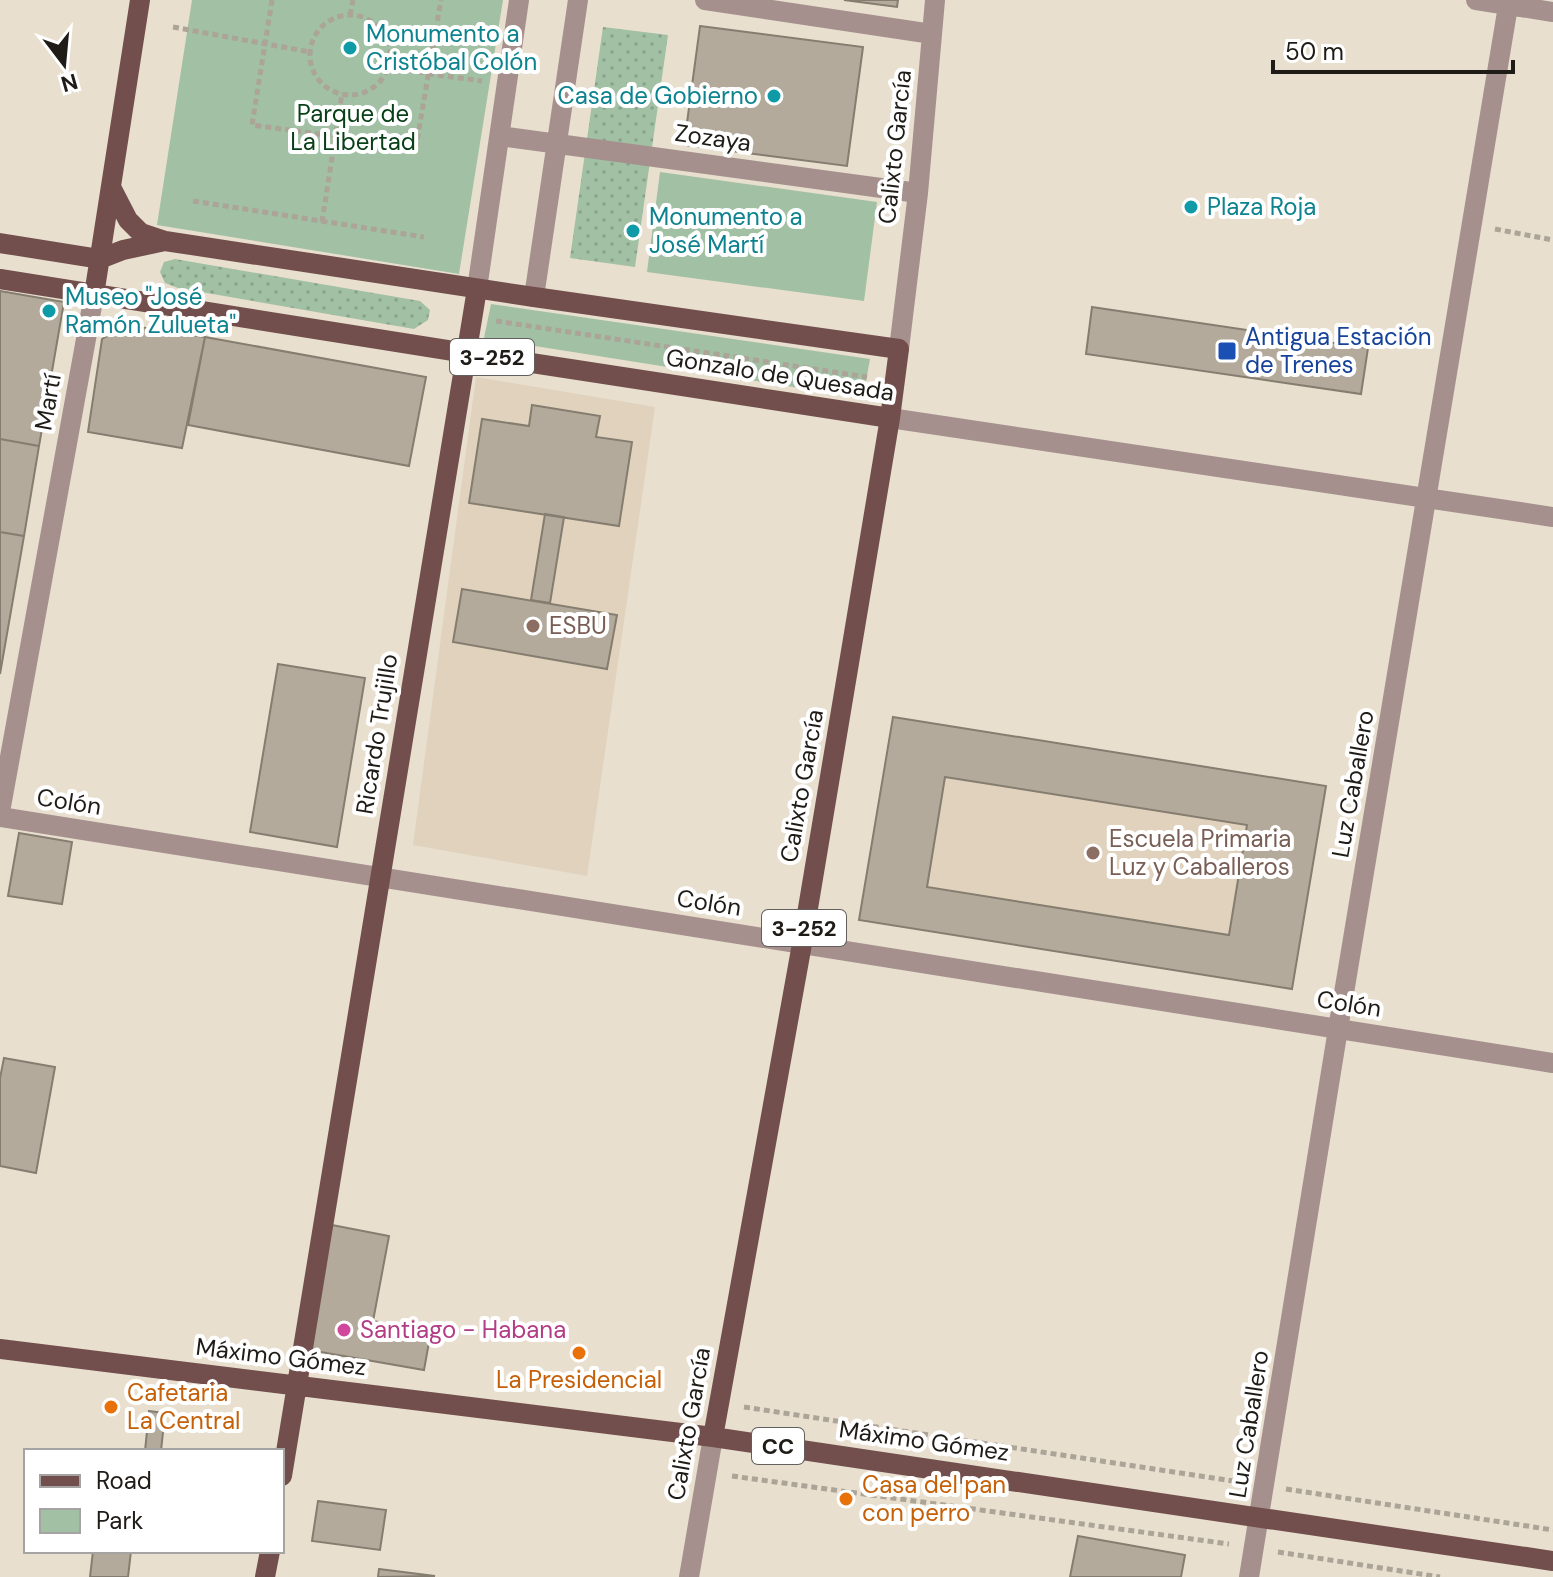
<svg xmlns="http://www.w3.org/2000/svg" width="1553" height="1577" font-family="'DM Sans',sans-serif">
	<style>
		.built { fill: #e0d2bc }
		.grass { fill: url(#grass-dots) }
		.park { fill: #a1c0a4 }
		.building { fill: #b3aa9c; stroke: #857d6f; stroke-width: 2; fill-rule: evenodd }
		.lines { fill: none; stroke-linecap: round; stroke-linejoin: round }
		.path { stroke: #aba497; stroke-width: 5; stroke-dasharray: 6 4; stroke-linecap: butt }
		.minor { stroke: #a5908e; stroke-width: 20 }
		.major { stroke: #724f4c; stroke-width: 20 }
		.culture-dot { fill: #0f9aa8; stroke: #fff; stroke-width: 3 }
		.transit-dot { fill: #1a4fb4; stroke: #fff; stroke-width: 3 }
		.education-dot { fill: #8d6e63; stroke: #fff; stroke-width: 3 }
		.hotel-dot { fill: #d1479c; stroke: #fff; stroke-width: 3 }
		.food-dot { fill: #e8710a; stroke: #fff; stroke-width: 3 }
		.labels { text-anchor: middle; stroke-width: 8; stroke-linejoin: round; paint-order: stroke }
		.shield { fill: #fff; stroke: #625f5c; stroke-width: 2 }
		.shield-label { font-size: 22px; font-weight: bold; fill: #1f1b16 }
		.culture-label { font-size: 24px; fill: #0d838f; stroke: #fff; text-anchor: start }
		.park-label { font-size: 24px; fill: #073f17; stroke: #fff }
		.street-label { font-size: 24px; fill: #1f1b16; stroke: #fff }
		.transit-label { font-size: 24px; fill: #164399; stroke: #fff; text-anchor: start }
		.education-label { font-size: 24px; fill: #785e54; stroke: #fff; text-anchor: start }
		.hotel-label { font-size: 24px; fill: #b23c85; stroke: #fff; text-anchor: start }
		.food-label { font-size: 24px; fill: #c56008; stroke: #fff; text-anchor: start }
	</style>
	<defs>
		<pattern id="grass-dots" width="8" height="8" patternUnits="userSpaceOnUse" patternTransform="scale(2)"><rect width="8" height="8" fill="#a1c0a4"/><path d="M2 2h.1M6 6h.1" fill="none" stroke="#8aa48c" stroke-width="1.8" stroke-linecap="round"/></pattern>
	</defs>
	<rect width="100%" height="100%" fill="#e8dfcf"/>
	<path class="built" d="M 476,377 L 655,407 L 587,876 L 413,845 Z
		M 893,717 L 1326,786 L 1292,989 L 859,920 Z"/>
	<path class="grass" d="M 603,27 L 668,35 L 635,267 L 570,258 Z
		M 175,259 L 420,301 L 430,310 L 428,320 L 414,329 L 178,288 L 165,283 L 160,272 L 164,262 Z"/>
	<path class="park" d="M 192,0 L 503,0 L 459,274 L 157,225 Z
		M 660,172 L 877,202 L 864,301 L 647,272 Z
		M 491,304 L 870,359 L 863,398 L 484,338 Z"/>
	<path class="building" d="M 844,0 L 898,0 L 897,7 Z
		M 700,26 L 863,47 L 847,166 L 684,145 Z
		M 0,291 L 64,302 L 39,446 L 0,439 Z
		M 1092,307 L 1368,348 L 1361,394 L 1086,354 Z
		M 126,325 L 205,337 L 182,448 L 88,432 L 102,339 Z
		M 205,337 L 426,377 L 409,466 L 188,425 Z
		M 532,405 L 600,416 L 596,437 L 632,442 L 619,526 L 469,503 L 482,419 L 529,426 Z
		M 0,439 L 39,446 L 24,536 L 0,532 Z
		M 545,514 L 564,517 L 550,603 L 531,600 Z
		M 0,532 L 24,536 L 0,674 Z
		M 462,589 L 617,615 L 607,669 L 453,642 Z
		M 278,664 L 365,678 L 337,847 L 250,832 Z
		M 893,717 L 1326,786 L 1292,989 L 859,920 ZM 945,777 L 1247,825 L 1229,935 L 927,887 Z
		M 19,833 L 72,842 L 62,904 L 8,896 Z
		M 4,1058 L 55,1067 L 36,1173 L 0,1166 L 0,1078 Z
		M 332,1225 L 389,1236 L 373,1321 L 431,1331 L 424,1370 L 309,1350 Z
		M 149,1411 L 165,1413 L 161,1451 L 145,1451 Z
		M 318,1501 L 386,1510 L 380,1550 L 312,1541 Z
		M 1078,1536 L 1185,1555 L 1181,1577 L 1070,1577 Z
		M 93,1551 L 131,1551 L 128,1577 L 90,1577 Z
		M 379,1569 L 435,1576 L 378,1577 Z"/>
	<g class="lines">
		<path class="path" d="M 272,0 L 252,125 L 416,147 L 441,0
			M 350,15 L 353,0
			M310 55a40 40 0 1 1 80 0a40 40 0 1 1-80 0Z
			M 173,27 L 310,52
			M 389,65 L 429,74 L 482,81
			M 193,201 L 424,237
			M 322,222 L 342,93
			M 1495,229 L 1553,240
			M 496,321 L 867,377
			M 744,1407 L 1240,1482
			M 732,1476 L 1229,1544
			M 1286,1489 L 1553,1530
			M 1278,1552 L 1440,1577"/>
		<path class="minor" d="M 705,0 L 932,34
			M 1476,0 L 1553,12
			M 500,136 L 918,193
			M 477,289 L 519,0
			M 534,297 L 578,0
			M 899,349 L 918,193 L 935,0
			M 890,418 L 1553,517
			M 0,812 L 94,295
			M 0,817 L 1553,1063
			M 689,1577 L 713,1437
			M 1249,1577 L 1338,1029 L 1509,0"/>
		<path class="major" d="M 111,187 L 128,220 L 141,233 L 165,241
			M 0,243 L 100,259 L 123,250 L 165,241 L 534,297 L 899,349 L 890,418 L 802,944 L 713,1437
			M 0,279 L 466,353 L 890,418
			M 94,295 L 140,0
			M 0,1349 L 713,1437 L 1553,1561
			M 282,1476 L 477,289
			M 265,1577 L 270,1551"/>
	</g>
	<g class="culture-dot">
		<circle cx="350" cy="48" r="8"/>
		<circle cx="774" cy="96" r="8"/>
		<circle cx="1191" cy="207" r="8"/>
		<circle cx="633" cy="231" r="8"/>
		<circle cx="49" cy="311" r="8"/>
	</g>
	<rect class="transit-dot" x="1217" y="341" width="20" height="20" rx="4"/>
	<g class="education-dot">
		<circle cx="533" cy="626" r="8"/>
		<circle cx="1093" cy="853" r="8"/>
	</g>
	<circle class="hotel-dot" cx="344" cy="1330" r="8"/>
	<g class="food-dot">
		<circle cx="579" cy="1353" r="8"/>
		<circle cx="111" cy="1407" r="8"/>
		<circle cx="846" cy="1499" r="8"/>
	</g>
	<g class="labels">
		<g class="shield">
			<rect x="450" y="339" width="84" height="36" rx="6"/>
			<rect x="762" y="910" width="84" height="36" rx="6"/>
			<rect x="752" y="1428" width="52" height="36" rx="6"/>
		</g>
		<g class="shield-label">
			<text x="492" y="365">3-252</text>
			<text x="804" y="936">3-252</text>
			<text x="778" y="1454">CC</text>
		</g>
		<g class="culture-label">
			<text x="366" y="42">Monumento a<tspan x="366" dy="28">Cristóbal Colón</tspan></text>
			<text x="758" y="104" text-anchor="end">Casa de Gobierno</text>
			<text x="1207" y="215">Plaza Roja</text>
			<text x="649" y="225">Monumento a<tspan x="649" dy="28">José Martí</tspan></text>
			<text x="65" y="305">Museo "José<tspan x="65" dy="28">Ramón Zulueta"</tspan></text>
		</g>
		<g class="park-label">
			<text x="353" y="122">Parque de<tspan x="353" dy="28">La Libertad</tspan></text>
		</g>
		<g class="street-label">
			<text transform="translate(713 138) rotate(8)" y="8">Zozaya</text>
			<text transform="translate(895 147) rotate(-84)" y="8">Calixto García</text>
			<text transform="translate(780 375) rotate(9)" y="8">Gonzalo de Quesada</text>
			<text transform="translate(48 402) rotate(-80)" y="8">Martí</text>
			<text transform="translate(377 734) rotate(-81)" y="8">Ricardo Trujillo</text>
			<text transform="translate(1353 784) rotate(-80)" y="8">Luz Caballero</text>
			<text transform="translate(802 786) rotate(-80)" y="8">Calixto García</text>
			<text transform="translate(69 802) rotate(9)" y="8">Colón</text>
			<text transform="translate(709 903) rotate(9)" y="8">Colón</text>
			<text transform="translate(1349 1004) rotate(9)" y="8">Colón</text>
			<text transform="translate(281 1357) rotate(7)" y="8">Máximo Gómez</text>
			<text transform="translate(689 1424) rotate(-80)" y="8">Calixto García</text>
			<text transform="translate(1249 1424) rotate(-81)" y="8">Luz Caballero</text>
			<text transform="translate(924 1441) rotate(8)" y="8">Máximo Gómez</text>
		</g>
		<g class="transit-label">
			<text x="1245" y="345">Antigua Estación<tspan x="1245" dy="28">de Trenes</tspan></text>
		</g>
		<g class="education-label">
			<text x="549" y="634">ESBU</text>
			<text x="1109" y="847">Escuela Primaria<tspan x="1109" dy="28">Luz y Caballeros</tspan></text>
		</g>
		<g class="hotel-label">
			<text x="360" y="1338">Santiago - Habana</text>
		</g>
		<g class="food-label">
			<text x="579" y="1388" text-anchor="middle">La Presidencial</text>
			<text x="127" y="1401">Cafetaria<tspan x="127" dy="28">La Central</tspan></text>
			<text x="862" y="1493">Casa del pan<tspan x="862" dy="28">con perro</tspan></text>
		</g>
	</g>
	<rect x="24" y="1449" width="260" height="104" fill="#ffffff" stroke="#a5a4a2" stroke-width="2"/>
	<rect x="40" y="1475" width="40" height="12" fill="#724f4c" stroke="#a5a4a2" stroke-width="2"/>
	<text x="96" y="1489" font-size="24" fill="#1f1b16">Road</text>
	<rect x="40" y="1509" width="40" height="24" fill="#a1c0a4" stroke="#a5a4a2" stroke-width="2"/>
	<text x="96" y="1529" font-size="24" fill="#1f1b16">Park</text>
	<g transform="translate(64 64) rotate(164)" stroke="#ffffff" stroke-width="6" paint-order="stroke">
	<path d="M0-6L14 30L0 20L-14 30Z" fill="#1f1b16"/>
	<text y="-12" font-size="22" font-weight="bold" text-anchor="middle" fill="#1f1b16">N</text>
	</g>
	<path d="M1273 60v12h240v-12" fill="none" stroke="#1f1b16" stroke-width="4"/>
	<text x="1285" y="60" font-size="24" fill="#1f1b16" stroke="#ffffff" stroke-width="6" paint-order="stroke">50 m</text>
</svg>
